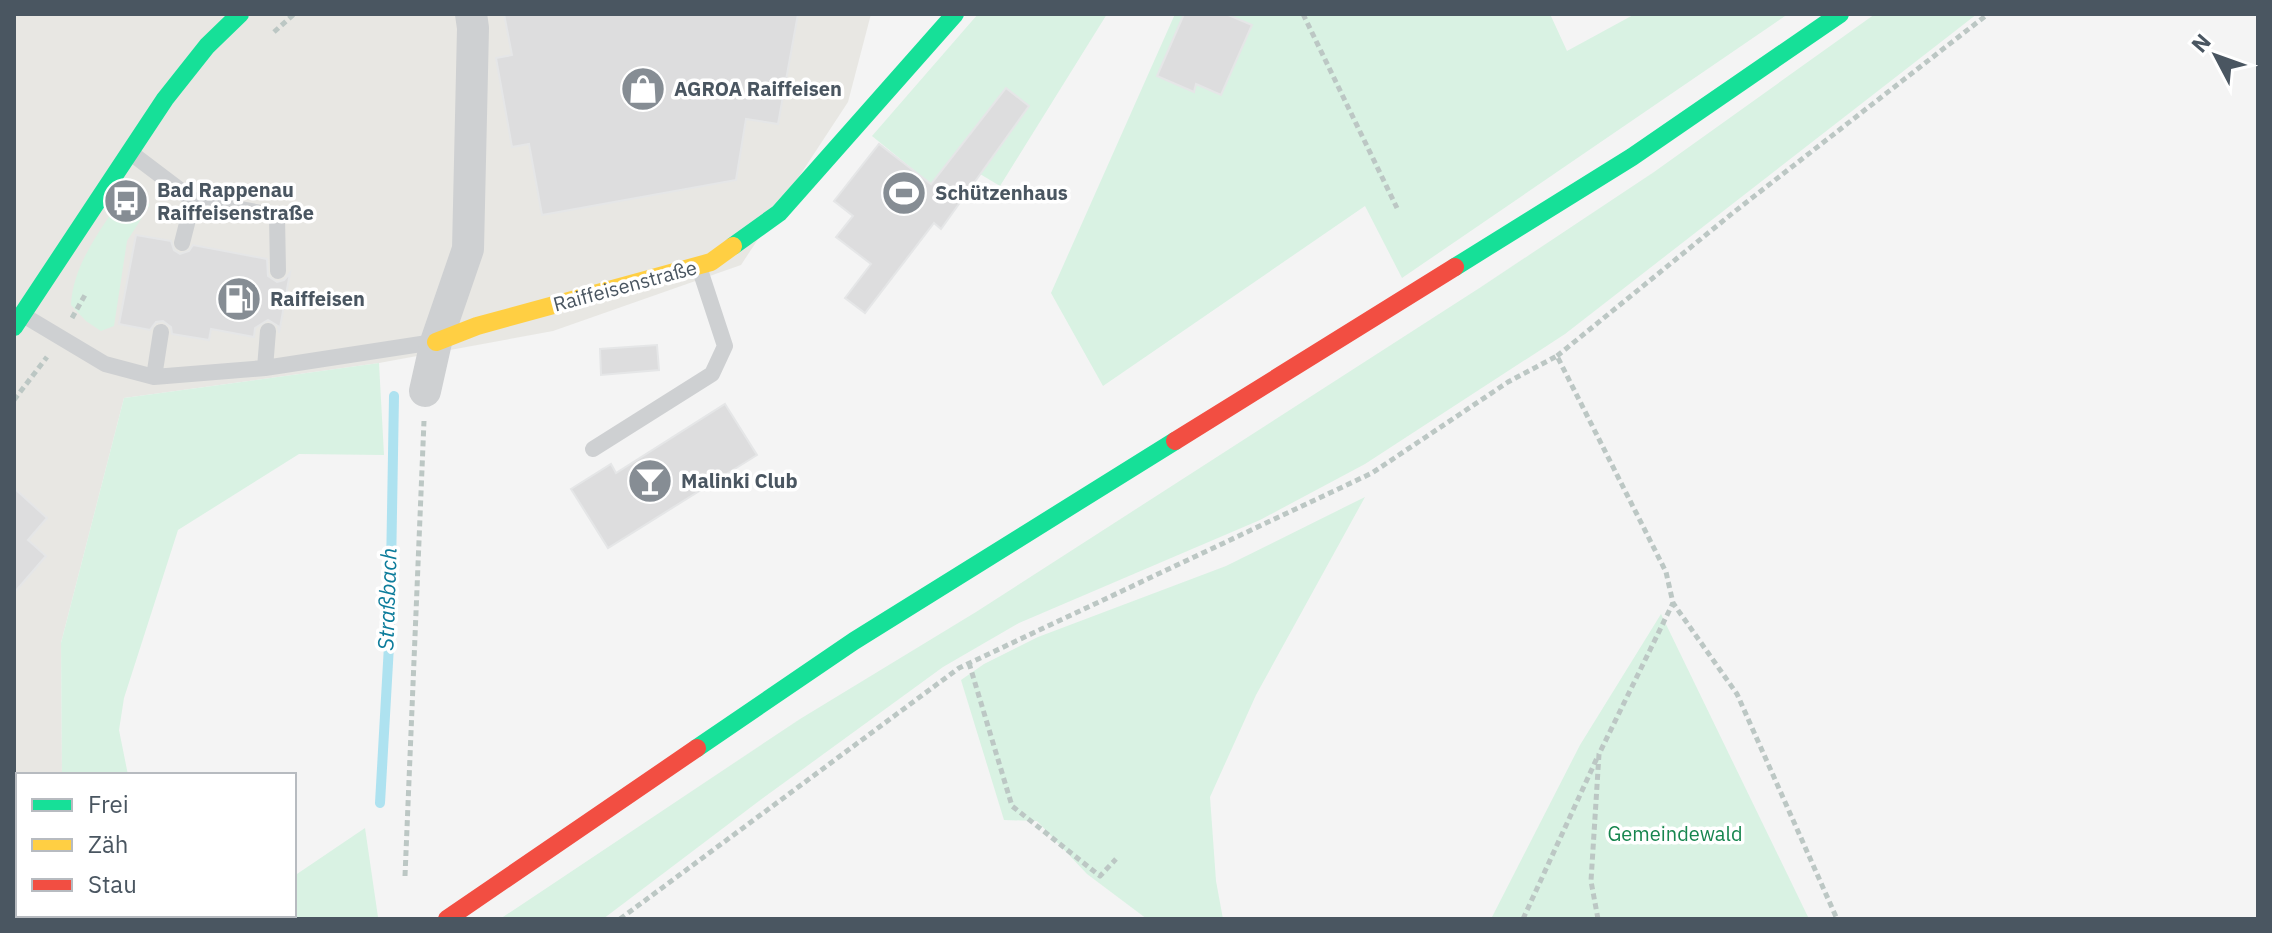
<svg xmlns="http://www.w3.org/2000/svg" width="2272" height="933" font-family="'IBM Plex Sans',sans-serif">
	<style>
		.commercial { fill: #e8e7e3 }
		.green { fill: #d9f2e3 }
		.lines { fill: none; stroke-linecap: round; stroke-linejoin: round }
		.stream { stroke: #aee2f0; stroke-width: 10 }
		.building { fill: #ddddde; stroke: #e5e6e7; stroke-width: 2 }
		.path { stroke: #bcc7c4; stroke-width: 5; stroke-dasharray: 6 4; stroke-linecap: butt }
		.lane { stroke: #ced0d2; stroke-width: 16 }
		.street { stroke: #ced0d2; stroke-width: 32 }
		.fast { stroke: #16e098; stroke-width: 18 }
		.slow { stroke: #ffcf43; stroke-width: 18 }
		.jam { stroke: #f24e42; stroke-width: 18 }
		.labels { text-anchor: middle; stroke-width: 7; stroke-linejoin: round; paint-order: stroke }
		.poi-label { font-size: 20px; font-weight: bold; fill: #4a5661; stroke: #fff; text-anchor: start }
		.street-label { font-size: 20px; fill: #4a5661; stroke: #fff }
		.park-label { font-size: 20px; fill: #17864f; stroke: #fff }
		.water-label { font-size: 22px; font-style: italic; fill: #0c7c9b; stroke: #fff }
	</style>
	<rect width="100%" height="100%" fill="#f4f4f4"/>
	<path class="commercial" d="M 14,14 L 871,14 L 848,102 L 741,265 L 553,331 L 379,363 L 124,398 L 61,643 L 62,775 L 18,775 L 18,915 L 63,915 L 63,919 L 14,919 Z"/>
	<path class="green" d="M 978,14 L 1107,14 L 1000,186 L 980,174 L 1028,106 L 1006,88 L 931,184 L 872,136 Z
		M 1175,14 L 1550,14 L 1567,51 L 1635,14 L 1788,14 L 1402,278 L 1365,206 L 1103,386 L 1051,293 Z
		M 1875,14 L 1977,14 L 1565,334 L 1365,464 L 1260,520 L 1019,623 L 943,667 L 759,801 L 603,919 L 500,919 L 800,719 L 976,612 L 1481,287 L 1654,172 Z
		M 130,186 L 150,205 L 127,241 L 114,326 L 101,331 L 86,321 L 71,305 C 73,261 106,223 130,186 Z
		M 379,363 L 384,455 L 299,454 L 178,530 L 124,698 L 119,730 L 128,775 L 62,775 L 61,643 L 124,398 Z
		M 1365,497 L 1256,695 L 1210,797 L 1216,881 L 1223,919 L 1147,919 L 1087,874 L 1037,821 L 1004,820 L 961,680 L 984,664 L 1038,637 L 1226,566 Z
		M 1661,614 L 1809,919 L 1491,919 L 1580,745 Z
		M 365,828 L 378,917 L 231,919 L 237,915 L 294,915 L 294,876 Z"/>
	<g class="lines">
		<path class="stream" d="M 380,803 L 390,628 L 394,396"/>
	</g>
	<path class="building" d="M 504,14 L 798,14 L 778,124 L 746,119 L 736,180 L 542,215 L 529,144 L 512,147 L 496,58 L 512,55 Z
		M 1184,14 L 1226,14 L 1252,25 L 1221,95 L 1196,84 L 1194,92 L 1157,76 Z
		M 1006,88 L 1029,106 L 941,229 L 934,223 L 865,313 L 845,298 L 871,264 L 836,237 L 853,216 L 834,201 L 879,144 L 931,184 Z
		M 136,235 L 171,241 L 174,250 L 180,254 L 189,251 L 193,245 L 267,259 L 268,276 L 277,282 L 284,280 L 290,273 L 279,333 L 278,326 L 268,320 L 255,328 L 254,337 L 211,329 L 209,340 L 172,334 L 171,327 L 163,321 L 156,322 L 150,330 L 119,324 Z
		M 657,345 L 659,370 L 601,375 L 600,349 Z
		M 725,404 L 757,455 L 608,548 L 571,489 L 611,464 L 616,473 Z
		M 14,488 L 47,518 L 28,540 L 46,556 L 14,593 Z"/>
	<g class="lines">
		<path class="path" d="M 1303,14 L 1397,208
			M 274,32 L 294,14
			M 72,318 L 85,295
			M 1557,356 L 1734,212 L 1988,14
			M 14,400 L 47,357
			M 969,663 L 1012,806 L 1100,876 L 1116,859
			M 405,876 L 424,421
			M 620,919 L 959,668 L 1372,473 L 1508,382 L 1557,356 L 1666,572 L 1673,603 L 1737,694 L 1837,919
			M 1523,919 L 1597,758
			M 1598,919 L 1591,881 L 1599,754 L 1673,603"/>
		<path class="lane" d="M 131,153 L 193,200 L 182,243
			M 193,200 L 277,216 L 278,271
			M 23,315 L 105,364 L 154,377 L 265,368 L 434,342
			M 265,368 L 268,331
			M 154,377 L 161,332
			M 593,449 L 712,374 L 725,346 L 699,267"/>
		<path class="street" d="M 425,391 L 436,342 L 468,249 L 473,28 L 471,14"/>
		<path class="fast" d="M 733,246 L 779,213 L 955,14
			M 1455,267 L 1632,157 L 1840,14
			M 14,327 L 165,99 L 207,46 L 240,14
			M 697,748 L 854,641 L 1175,441"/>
		<path class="slow" d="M 436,342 L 477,326 L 711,262 L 733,246"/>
		<path class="jam" d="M 1175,441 L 1455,267
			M 447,919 L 697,748"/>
	</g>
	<defs>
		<g id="shop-disc" transform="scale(2.3)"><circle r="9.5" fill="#868d94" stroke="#fff"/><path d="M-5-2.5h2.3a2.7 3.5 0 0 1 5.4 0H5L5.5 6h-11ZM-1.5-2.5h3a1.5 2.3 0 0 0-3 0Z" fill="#fff"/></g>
		<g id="stadium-disc" transform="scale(2.3)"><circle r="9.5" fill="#868d94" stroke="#fff"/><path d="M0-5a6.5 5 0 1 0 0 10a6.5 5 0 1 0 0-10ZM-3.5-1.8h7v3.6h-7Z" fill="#fff"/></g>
		<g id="bus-disc" transform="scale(2.3)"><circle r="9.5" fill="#868d94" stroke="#fff"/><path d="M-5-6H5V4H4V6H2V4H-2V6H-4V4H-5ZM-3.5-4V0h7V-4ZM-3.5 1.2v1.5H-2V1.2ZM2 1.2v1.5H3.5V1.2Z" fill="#fff"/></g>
		<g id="fuel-disc" transform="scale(2.3)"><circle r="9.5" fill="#868d94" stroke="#fff"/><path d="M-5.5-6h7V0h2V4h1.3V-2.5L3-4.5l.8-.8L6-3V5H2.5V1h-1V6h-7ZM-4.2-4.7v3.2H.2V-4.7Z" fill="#fff"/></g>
		<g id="bar-disc" transform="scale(2.3)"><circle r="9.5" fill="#868d94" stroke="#fff"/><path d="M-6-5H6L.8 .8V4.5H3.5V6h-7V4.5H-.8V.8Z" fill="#fff"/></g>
	</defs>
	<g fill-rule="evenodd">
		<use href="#shop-disc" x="643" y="89"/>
		<use href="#stadium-disc" x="904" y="193"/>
		<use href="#bus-disc" x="126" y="201"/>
		<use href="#fuel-disc" x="239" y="299"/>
		<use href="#bar-disc" x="650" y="481"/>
	</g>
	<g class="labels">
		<g class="poi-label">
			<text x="674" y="96">AGROA Raiffeisen</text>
			<text x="157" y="197">Bad Rappenau<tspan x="157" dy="23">Raiffeisenstraße</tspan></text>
			<text x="935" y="200">Schützenhaus</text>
			<text x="270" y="306">Raiffeisen</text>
			<text x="681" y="488">Malinki Club</text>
		</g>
		<g class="street-label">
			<text transform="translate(625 286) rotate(-15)" y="7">Raiffeisenstraße</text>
		</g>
		<g class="park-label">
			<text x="1675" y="841">Gemeindewald</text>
		</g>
		<g class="water-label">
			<text transform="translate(387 599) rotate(-88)" y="8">Straßbach</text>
		</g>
	</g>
	<rect width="2272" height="933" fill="none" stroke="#4a5661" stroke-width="32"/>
	<rect x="16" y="773" width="280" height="144" fill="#ffffff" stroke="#b7bbc0" stroke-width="2"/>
	<rect x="32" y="799" width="40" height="12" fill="#16e098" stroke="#b7bbc0" stroke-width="2"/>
	<text x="88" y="813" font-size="24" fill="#4a5661">Frei</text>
	<rect x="32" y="839" width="40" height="12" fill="#ffcf43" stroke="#b7bbc0" stroke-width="2"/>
	<text x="88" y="853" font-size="24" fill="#4a5661">Zäh</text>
	<rect x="32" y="879" width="40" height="12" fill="#f24e42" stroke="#b7bbc0" stroke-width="2"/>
	<text x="88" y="893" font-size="24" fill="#4a5661">Stau</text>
	<g transform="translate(2216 56) rotate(311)" stroke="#ffffff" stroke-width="6" paint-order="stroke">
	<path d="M0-6L14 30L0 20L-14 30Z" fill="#4a5661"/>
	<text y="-12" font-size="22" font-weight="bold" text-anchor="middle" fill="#4a5661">N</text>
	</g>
</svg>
